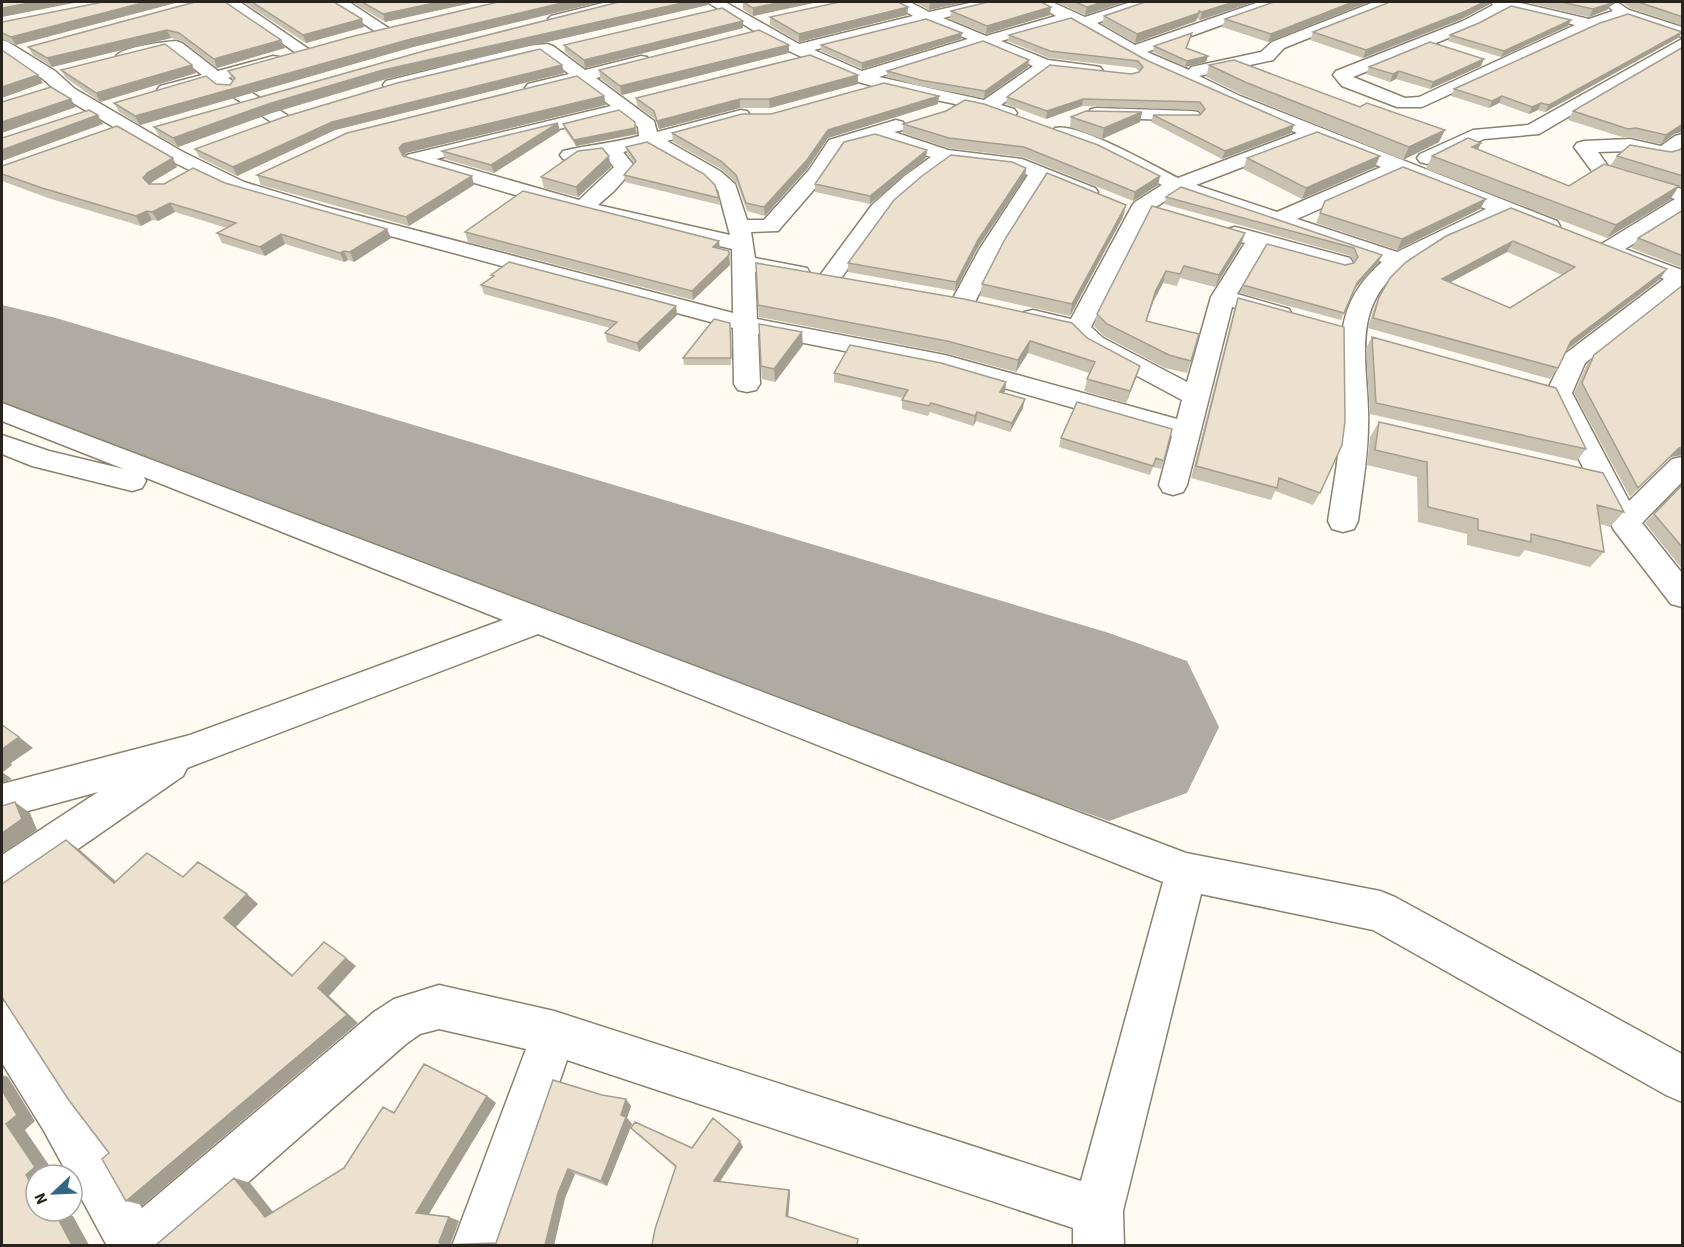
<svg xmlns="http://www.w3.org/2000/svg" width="1684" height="1247" font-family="'Source Sans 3',sans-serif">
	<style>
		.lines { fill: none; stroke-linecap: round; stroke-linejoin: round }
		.runway { fill: #afaaa2; fill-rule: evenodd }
		.minor-casing { stroke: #8a816f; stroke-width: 3 }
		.minor { fill: #fff; fill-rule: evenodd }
		.wall { fill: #cac2b1; fill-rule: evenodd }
		.shaded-wall { fill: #a49e90 }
		.building { fill: #ebe1ce; stroke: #a49e90; stroke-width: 1.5; fill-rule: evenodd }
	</style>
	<rect width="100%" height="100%" fill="#fffaf2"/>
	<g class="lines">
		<path class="runway" d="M 2,305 L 56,318 L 1109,633 L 1187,661 L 1219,727 L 1187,793 L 1109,821 L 1031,793 L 2,404 Z"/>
		<g class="minor-casing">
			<path id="minor" d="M 223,2 L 240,2 L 313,52 L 311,55 L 299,55 Z
				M 331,2 L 349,2 L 393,31 L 385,36 L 379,34 Z
				M 607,2 L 631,2 L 628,5 L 556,24 L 548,19 L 551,16 Z
				M 707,2 L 725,2 L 799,44 L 913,16 L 895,5 L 893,2 L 910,2 L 929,12 L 974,2 L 997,2 L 995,5 L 943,18 L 986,36 L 1056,16 L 1037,5 L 1035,2 L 1052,2 L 1085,17 L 1131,2 L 1151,2 L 1149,5 L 1097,23 L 1135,45 L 1259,2 L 1279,2 L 1277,5 L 1147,52 L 1189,70 L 1191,67 L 1261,52 L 1272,42 L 1374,2 L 1393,2 L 1391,5 L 1284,48 L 1273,60 L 1199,76 L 1240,96 L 1557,221 L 1560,226 L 1557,231 L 1549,232 L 1505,216 C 1466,234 1418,249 1389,280 C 1351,320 1370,376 1368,425 C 1368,457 1362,489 1358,521 L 1354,529 L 1343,532 L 1332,529 L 1328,521 C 1333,489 1339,457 1341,425 C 1345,360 1325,311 1382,262 L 1179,192 L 1151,210 L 1091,327 L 1103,338 L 1187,382 L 1211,297 L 1245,243 L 1227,239 L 1224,234 L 1227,229 L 1235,227 L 1243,229 L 1350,258 L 1353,263 L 1350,268 L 1342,270 L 1264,249 L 1237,294 L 1289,309 L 1292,314 L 1289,319 L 1280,321 L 1232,307 L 1187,485 L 1183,492 L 1173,495 L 1163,492 L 1159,485 L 1172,436 L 941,370 L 758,334 L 760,384 L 756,390 L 747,392 L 738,390 L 734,384 L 733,328 L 312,215 L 230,190 L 169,160 L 63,97 L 43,79 L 2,52 L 2,40 L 8,42 L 55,71 L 75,89 L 183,152 L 244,182 L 326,207 L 733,313 L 732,249 L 549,205 L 407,163 L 404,159 L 407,155 L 611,106 L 579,82 L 534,93 L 528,92 L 525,88 L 528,84 L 569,74 L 544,54 L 527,56 L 392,90 L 386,89 L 383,85 L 386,81 L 527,46 L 547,44 L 553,46 L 585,70 L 641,56 L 647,57 L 649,61 L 647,65 L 596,78 L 654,121 L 657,132 L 741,110 L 747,111 L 750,115 L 747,119 L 667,141 L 720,171 L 735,184 L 747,220 L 764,220 L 809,170 L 829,140 L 896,120 L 903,122 L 905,126 L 903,130 L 894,132 L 948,150 L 1022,159 L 1095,188 L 1098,192 L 1095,196 L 1088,198 L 1044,182 L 1001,250 L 975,302 L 971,307 L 963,309 L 955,307 L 951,302 L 979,250 L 1028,175 L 1011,169 L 950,162 L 920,183 L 886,213 L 838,283 L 830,285 L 822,283 L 818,278 L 872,205 L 906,175 L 931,157 L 875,138 L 843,148 L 824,178 L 778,231 L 751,232 L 755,258 L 807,268 L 810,273 L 807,278 L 799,280 L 755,272 L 757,319 L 945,355 L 1177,419 L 1182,400 L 1085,348 L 1069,333 L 1024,322 L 1021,317 L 1024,312 L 1033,310 L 1071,319 L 1132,206 L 1135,202 L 1162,185 L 1097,152 L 1055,136 L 1053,132 L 1055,128 C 1078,122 1154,166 1178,178 L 1297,133 L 1228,104 L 1177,78 L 1145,65 L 1070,22 L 1001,41 L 1048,60 L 1094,66 L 1100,67 L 1103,71 L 1100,75 L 1094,76 L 1048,70 L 1001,105 L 1014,109 L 1017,113 L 1014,117 L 1008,118 L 960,105 L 883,89 L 855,81 L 782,48 ZM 926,22 L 968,39 L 862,71 L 814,50 ZM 982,45 L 1033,66 L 984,100 L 879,77 ZM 621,114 L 638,127 L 639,136 C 614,143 588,145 563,151 L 560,155 L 563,159 L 570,161 L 605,156 L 614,167 L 579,200 L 436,159 ZM 1313,140 L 1381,167 L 1277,212 L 1196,185 ZM 648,146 L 706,179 L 718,190 L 730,235 L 598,205 L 614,191 L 635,167 L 623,152 ZM 1398,174 L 1486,209 L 1397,252 L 1297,219 Z
				M 1491,2 L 1516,2 L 1589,19 L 1613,11 L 1609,7 L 1617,2 L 1629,10 L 1682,27 L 1682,37 L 1624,18 L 1596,27 L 1422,107 L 1397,107 L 1342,86 L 1333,75 L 1336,71 L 1463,21 L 1493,5 ZM 1508,9 L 1575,25 L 1419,97 L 1405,98 L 1353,77 L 1475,27 Z
				M 1682,39 L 1682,50 L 1539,134 L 1484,139 L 1427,164 L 1420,162 L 1417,158 L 1420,154 L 1473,130 L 1528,125 Z
				M 176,41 L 182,43 L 218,71 L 273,56 L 279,57 L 281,61 L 279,65 L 228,78 L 287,115 L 289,119 L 287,123 L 273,123 L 212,83 L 166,95 L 160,94 L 157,90 L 160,86 L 202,75 L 172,51 L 124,61 L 116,56 C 123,47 163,42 176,41 Z
				M 1097,108 L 1192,111 L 1198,112 L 1201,116 L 1198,120 L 1192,121 L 1091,117 L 1088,113 L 1091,109 Z
				M 1682,134 L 1682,149 L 1672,157 L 1665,159 L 1630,151 L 1598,152 L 1608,166 L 1682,189 L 1682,213 L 1625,249 L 1682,270 L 1682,287 L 1585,363 L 1572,393 L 1629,501 L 1672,459 L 1682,457 L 1682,482 L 1642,523 L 1682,573 L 1682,607 L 1671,604 L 1614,530 L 1546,393 L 1565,354 L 1664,279 L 1614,260 L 1611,256 L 1600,255 L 1597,250 L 1600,245 L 1675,199 L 1594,174 L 1574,147 L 1577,143 L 1584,141 L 1630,139 L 1661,146 L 1675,136 Z
				M 2,403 L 1186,853 L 1380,891 L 1395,897 L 1682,1054 L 1682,1102 L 1666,1095 L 1373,930 L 1201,894 L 1123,1211 L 1124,1246 L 1073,1246 L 1073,1228 L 567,1060 L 503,1246 L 452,1246 L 526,1049 L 439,1029 L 420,1034 L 406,1044 L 175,1246 L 107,1246 L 72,1181 L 72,1175 L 68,1175 L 44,1131 L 2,1063 L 2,1001 L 18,1007 L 78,1097 L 142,1208 L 374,1012 L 394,999 L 439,985 L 554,1011 L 1081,1181 L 1163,882 L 538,634 L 187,768 L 183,776 L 16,892 L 2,897 L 2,855 L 98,792 L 2,818 L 2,784 L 190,735 L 503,620 L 144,477 L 146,481 L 142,488 L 132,491 L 32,466 L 2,454 L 2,435 L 49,451 L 124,469 L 2,421 Z"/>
		</g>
		<use href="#minor" class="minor"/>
	</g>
	<path class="wall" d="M 103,2 L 179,2 L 16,45 L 2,39 L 2,22 Z
		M 195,2 L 281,40 L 285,48 L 217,68 L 183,41 L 171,38 L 52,67 L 33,55 L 28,47 Z
		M 243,2 L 334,2 L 364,27 L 306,43 Z
		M 352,2 L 476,2 L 385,22 Z
		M 498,2 L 600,2 L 413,47 L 140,125 L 119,112 L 114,103 L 216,84 L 230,85 L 233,81 L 228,71 Z
		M 619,2 L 707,2 L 708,5 L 386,79 L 272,113 L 178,147 L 159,136 L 154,127 Z
		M 743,2 L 818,2 L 753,16 L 743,9 Z
		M 914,2 L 966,2 L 929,10 Z
		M 1056,2 L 1125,2 L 1085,15 Z
		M 1254,2 L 1200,20 L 1197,19 L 1196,21 L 1135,43 L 1102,24 L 1104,16 Z
		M 1369,2 L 1268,42 L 1222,27 L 1225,19 Z
		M 1390,2 L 1491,2 L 1490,4 L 1462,19 L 1363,58 L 1310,40 L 1313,32 Z
		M 1524,2 L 1610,2 L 1607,10 L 1589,17 Z
		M 1622,2 L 1683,2 L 1683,26 L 1630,8 Z
		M 908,7 L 907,15 L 799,42 L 770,25 L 770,17 Z
		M 951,11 L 1050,15 L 986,34 L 950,19 Z
		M 743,21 L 743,28 L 585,68 L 565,52 L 564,45 Z
		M 1568,26 L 1501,57 L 1448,41 L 1450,35 Z
		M 1682,32 L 1678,38 L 1545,112 L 1538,110 L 1529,114 L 1499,103 L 1489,108 L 1451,96 L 1454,89 Z
		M 1192,33 L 1187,48 L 1206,62 L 1185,67 L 1153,52 L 1154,46 Z
		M 1009,35 L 1146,60 L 1294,125 L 1291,133 L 1222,159 L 1151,122 L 1153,115 L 1200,115 L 1201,114 L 1198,110 L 1082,106 L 1046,119 L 1006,104 L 1007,97 L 1140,72 L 1136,68 L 1049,58 L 1008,41 Z
		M 961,39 L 862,69 L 821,51 L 821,45 Z
		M 1683,47 L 1683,133 L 1681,132 L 1674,134 L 1661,144 L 1630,137 L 1622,137 L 1568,120 L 1573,111 Z
		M 789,53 L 622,95 L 600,78 L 599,70 Z
		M 562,65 L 564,73 L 335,130 L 237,176 L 199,157 L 195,149 Z
		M 1209,65 L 1439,142 L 1403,160 L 1241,94 L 1206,77 Z
		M 1481,66 L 1430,89 L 1396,79 L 1390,82 L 1366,74 L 1369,67 Z
		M 1028,67 L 984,98 L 920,86 L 887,77 L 887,71 Z
		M 61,70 L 196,73 L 100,102 L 66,78 Z
		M 858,84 L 770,108 L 740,108 L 659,129 L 655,119 L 637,106 L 636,98 Z
		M 938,104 L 828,138 L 807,169 L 765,216 L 747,211 L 737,183 L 721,169 L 673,142 L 672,133 L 771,114 Z
		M 606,105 L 406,153 L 404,156 L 474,185 L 409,226 L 261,185 L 257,175 Z
		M 946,111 L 1160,176 L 1158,185 L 1133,201 L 1023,157 L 948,148 L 903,133 L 903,124 Z
		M 1142,112 L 1140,122 L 1102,139 L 1070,127 L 1071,117 Z
		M 635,122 L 637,134 L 576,146 L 565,130 L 563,124 Z
		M 560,131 L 494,173 L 445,159 L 442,151 Z
		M 626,147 L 719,198 L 720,205 L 625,182 L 624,175 L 634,163 L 627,153 Z
		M 1683,147 L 1683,187 L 1611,165 L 1617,156 L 1671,152 L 1679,150 Z
		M 1478,150 L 1569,186 L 1670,200 L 1607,238 L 1426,169 L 1432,156 Z
		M 926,158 L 870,204 L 815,192 L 815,184 Z
		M 1247,158 L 1375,167 L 1302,199 L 1243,169 Z
		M 2,166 L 177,167 L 152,182 L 151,184 L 225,183 L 391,238 L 354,262 L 348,260 L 344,262 L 285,244 L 265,256 L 222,243 L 217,233 L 227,228 L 175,212 L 158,221 L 152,220 L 141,226 L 48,198 L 2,181 Z
		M 611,167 L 578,197 L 544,188 L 541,177 Z
		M 1026,168 L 1025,177 L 977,249 L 955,291 L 848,272 L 848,263 Z
		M 1166,197 L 1382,255 L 1378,263 L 1354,290 L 1341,320 L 1240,293 L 1243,285 L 1354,263 L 1351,256 L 1164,204 Z
		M 1486,199 L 1480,209 L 1397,250 L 1316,223 L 1325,201 Z
		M 1126,205 L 1123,217 L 1070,316 L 980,296 L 982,284 Z
		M 1152,206 L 1241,245 L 1215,287 L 1180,278 L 1177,286 L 1163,283 L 1153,302 L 1146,322 L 1191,361 L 1187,373 L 1165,368 L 1104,336 L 1094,326 L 1097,314 Z
		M 1511,208 L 1667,269 L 1659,280 L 1567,349 L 1558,368 L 1550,379 L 1368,328 L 1374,308 L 1379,297 ZM 1507,252 L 1562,275 L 1510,308 L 1449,283 Z
		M 1683,210 L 1683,268 L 1631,248 L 1638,238 Z
		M 465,232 L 719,241 L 720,249 L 730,265 L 693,300 L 468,242 Z
		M 491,275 L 676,306 L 677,315 L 639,352 L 607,342 L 605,333 L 610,328 L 484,294 L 481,285 L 492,277 Z
		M 1238,298 L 1320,493 L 1313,505 L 1275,491 L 1271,500 L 1191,478 L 1234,310 Z
		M 758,305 L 1087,338 L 1140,366 L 1136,378 L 1126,403 L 1084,391 L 1089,373 L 1028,353 L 1016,372 L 945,353 L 759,317 Z
		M 730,323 L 731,365 L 684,365 L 683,358 Z
		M 1372,337 L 1586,449 L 1577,461 L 1370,414 L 1366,348 Z
		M 803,345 L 775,382 L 762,379 L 761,366 Z
		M 1594,355 L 1670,457 L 1630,497 L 1574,393 L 1587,364 Z
		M 834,373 L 1006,382 L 1005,391 L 1003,393 L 1023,408 L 1010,432 L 976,421 L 973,426 L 930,412 L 928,416 L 902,409 L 902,400 L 903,398 L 834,382 Z
		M 1379,422 L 1624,512 L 1610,527 L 1600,524 L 1604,552 L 1590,567 L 1525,550 L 1519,557 L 1467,545 L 1467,534 L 1418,522 L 1417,477 L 1367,465 L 1370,437 Z
		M 1061,438 L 1164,461 L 1161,469 L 1153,467 L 1150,475 L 1059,447 Z
		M 1683,484 L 1683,570 L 1645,523 Z
		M 487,1096 L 496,1103 L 429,1214 L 449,1217 L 459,1221 L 450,1245 L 496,1243 L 631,1106 L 627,1118 L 632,1124 L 607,1186 L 575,1174 L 565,1198 L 554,1245 L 156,1245 L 234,1178 L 250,1183 L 273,1212 L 344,1168 L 394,1113 Z
		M 631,1128 L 692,1148 L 743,1147 L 720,1181 L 789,1190 L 790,1194 L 788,1216 L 676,1168 L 637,1134 Z"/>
	<path class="shaded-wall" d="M 35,2 L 79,2 L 2,17 L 2,8 Z
		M 146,2 L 179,2 L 16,45 L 11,37 Z
		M 439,2 L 476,2 L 385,22 L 383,14 Z
		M 566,2 L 600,2 L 413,47 L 140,125 L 135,116 L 411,39 Z
		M 687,2 L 707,2 L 708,5 L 386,79 L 272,113 L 178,147 L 173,138 L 268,104 L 383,70 Z
		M 782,2 L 818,2 L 753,16 L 753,8 Z
		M 930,2 L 966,2 L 929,10 Z
		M 1103,2 L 1125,2 L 1085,15 L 1087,7 Z
		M 1234,2 L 1254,2 L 1200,20 L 1202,12 Z
		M 1353,2 L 1369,2 L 1268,42 L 1271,34 Z
		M 1484,2 L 1491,2 L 1490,4 L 1462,19 L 1363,58 L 1366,50 Z
		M 1612,3 L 1607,10 L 1589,17 L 1593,9 Z
		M 908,7 L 907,15 L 799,42 L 799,34 Z
		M 1051,7 L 1050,15 L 986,34 L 987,26 Z
		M 1199,13 L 1196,21 L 1135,43 L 1137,34 Z
		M 362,19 L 364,27 L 306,43 L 303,35 Z
		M 1571,20 L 1568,26 L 1501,57 L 1504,51 Z
		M 743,21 L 743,28 L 585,68 L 584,60 Z
		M 167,30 L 171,38 L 52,67 L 47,58 Z
		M 1682,32 L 1678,38 L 1545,112 L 1549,105 Z
		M 962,33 L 961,39 L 862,69 L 862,63 Z
		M 281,40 L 285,48 L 217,68 L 214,59 Z
		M 789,45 L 789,53 L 622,95 L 620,86 Z
		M 1208,56 L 1206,62 L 1185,67 L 1187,61 Z
		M 1484,59 L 1481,66 L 1430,89 L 1433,82 Z
		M 1029,60 L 1028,67 L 984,98 L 985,91 Z
		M 192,65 L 196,73 L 100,102 L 96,93 Z
		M 562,65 L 564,73 L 335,130 L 237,176 L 233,167 L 332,122 Z
		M 1399,71 L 1396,79 L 1390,82 L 1393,74 Z
		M 38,75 L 43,83 L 2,98 L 2,87 Z
		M 858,75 L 858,84 L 770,108 L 769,99 Z
		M 604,96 L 606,105 L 406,153 L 402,158 L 399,148 L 403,144 Z
		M 939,96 L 938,104 L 828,138 L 807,169 L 765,216 L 764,207 L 828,130 Z
		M 1502,96 L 1499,103 L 1489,108 L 1492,101 Z
		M 71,99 L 76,107 L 2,133 L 2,122 Z
		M 740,99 L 740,108 L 659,129 L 657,121 Z
		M 1083,99 L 1082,106 L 1046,119 L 1047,111 Z
		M 1541,103 L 1538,110 L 1529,114 L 1532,107 Z
		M 1142,112 L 1140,122 L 1102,139 L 1104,128 Z
		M 98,115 L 103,124 L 2,161 L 2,150 Z
		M 558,123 L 560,131 L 494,173 L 491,165 Z
		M 1683,124 L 1683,130 L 1681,132 L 1674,134 L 1661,144 L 1666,135 Z
		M 1294,125 L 1291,133 L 1222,159 L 1225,151 Z
		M 635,128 L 637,134 L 576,146 L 574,140 Z
		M 1445,130 L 1439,142 L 1403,160 L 1409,147 Z
		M 1481,143 L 1475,156 L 1472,147 Z
		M 927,150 L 926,158 L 870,204 L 870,196 Z
		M 609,156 L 611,167 L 578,197 L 576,187 Z
		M 1380,156 L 1375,167 L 1302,199 L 1306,188 Z
		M 173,158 L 177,167 L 152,182 L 149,187 L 143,178 L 147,173 Z
		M 1026,168 L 1025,177 L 977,249 L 955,291 L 956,282 L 978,240 Z
		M 472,176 L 474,185 L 409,226 L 406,217 Z
		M 1160,176 L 1158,185 L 1133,201 L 1135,192 Z
		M 1679,186 L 1670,200 L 1607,238 L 1616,225 Z
		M 1486,199 L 1480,209 L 1397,250 L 1402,239 Z
		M 170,203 L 175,212 L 158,221 L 152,212 Z
		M 1126,205 L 1123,217 L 1070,316 L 1072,304 Z
		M 147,211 L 152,220 L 141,226 L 136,216 Z
		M 387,229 L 391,238 L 354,262 L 350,252 Z
		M 1245,233 L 1241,245 L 1215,287 L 1219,275 Z
		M 281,234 L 285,244 L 265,256 L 260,247 Z
		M 719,241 L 720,251 L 713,247 Z
		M 1513,241 L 1507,252 L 1436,290 L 1442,279 Z
		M 344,251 L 348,260 L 344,262 L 340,253 Z
		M 729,251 L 730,265 L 693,300 L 692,291 Z
		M 1382,255 L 1378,263 L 1353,290 L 1357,283 Z
		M 1667,269 L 1659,280 L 1564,352 L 1571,341 Z
		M 1166,271 L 1163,283 L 1153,302 L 1142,334 L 1156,290 Z
		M 676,306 L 677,315 L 639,352 L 637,343 Z
		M 802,332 L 803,345 L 775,382 L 774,369 Z
		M 1030,341 L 1028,353 L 1016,372 L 1018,360 Z
		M 1140,366 L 1136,378 L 1126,403 L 1130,391 Z
		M 1006,382 L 1005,391 L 999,401 L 1000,392 Z
		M 1025,399 L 1023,408 L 1010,432 L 1012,423 Z
		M 977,412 L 976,421 L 973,426 L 975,416 Z
		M 1683,447 L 1683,455 L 1670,457 L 1630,497 L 1679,448 Z
		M 19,737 L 33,748 L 11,763 L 12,765 L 3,772 L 2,771 L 2,749 Z
		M 2,772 L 12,779 L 2,783 Z
		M 15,802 L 30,813 L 37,830 L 2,854 L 2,833 Z
		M 66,840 L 80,850 L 128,892 L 114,883 Z
		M 247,894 L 258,904 L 236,927 L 303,984 L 292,976 L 224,918 Z
		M 346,958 L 356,966 L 329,996 L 358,1023 L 143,1205 L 126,1201 Z
		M 2,1075 L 8,1077 L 35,1121 L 25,1130 L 53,1171 L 49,1175 L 36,1175 L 36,1191 L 26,1175 L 6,1124 L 2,1090 Z
		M 487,1096 L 496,1103 L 427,1217 L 416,1213 Z
		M 626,1099 L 631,1106 L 627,1118 L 632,1124 L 607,1186 L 601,1181 Z
		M 740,1141 L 743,1147 L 717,1186 L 714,1181 Z
		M 568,1169 L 575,1174 L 565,1198 L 554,1245 L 545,1245 L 558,1193 Z
		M 234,1178 L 250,1183 L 280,1221 L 265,1217 Z
		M 789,1190 L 790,1194 L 788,1220 L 786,1216 Z
		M 48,1211 L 64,1211 L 67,1215 L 73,1216 L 89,1245 L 72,1245 Z
		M 449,1217 L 459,1221 L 450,1245 L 441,1245 L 439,1242 Z"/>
	<path class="building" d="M 2,2 L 35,2 L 2,8 Z
		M 103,2 L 146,2 L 11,37 L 2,33 L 2,22 Z
		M 195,2 L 225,2 L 281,40 L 214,59 L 179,33 L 167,30 L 47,58 L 28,47 Z
		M 252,2 L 334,2 L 362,19 L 303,35 Z
		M 362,2 L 439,2 L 383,14 Z
		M 498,2 L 566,2 L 411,39 L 135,116 L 114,103 L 206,76 L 216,84 L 230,85 L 235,78 L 228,71 L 354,36 Z
		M 619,2 L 687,2 L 383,70 L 268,104 L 173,138 L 154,127 L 424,51 Z
		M 743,2 L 782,2 L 753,8 Z
		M 840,2 L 898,2 L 908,7 L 799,34 L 770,17 Z
		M 988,2 L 1041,2 L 1051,7 L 987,26 L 951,11 Z
		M 1075,2 L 1103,2 L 1087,7 Z
		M 1145,2 L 1234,2 L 1202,12 L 1199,11 L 1199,13 L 1137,34 L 1104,16 Z
		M 1274,2 L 1353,2 L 1271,34 L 1225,19 Z
		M 1390,2 L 1484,2 L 1466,11 L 1366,50 L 1313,32 Z
		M 1561,2 L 1610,2 L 1612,3 L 1593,9 Z
		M 1638,2 L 1683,2 L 1683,17 Z
		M 1511,6 L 1571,20 L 1504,51 L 1450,35 L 1479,23 Z
		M 722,8 L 743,21 L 584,60 L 564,45 Z
		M 1628,14 L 1682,32 L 1549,105 L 1541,103 L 1532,107 L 1502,96 L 1492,101 L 1454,89 L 1600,23 Z
		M 1071,18 L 1146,60 L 1294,125 L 1225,151 L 1153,115 L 1200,115 L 1205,109 L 1200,102 L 1083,99 L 1047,111 L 1007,97 L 1050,65 L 1131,74 L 1139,72 L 1143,67 L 1138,61 L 1050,51 L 1009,35 Z
		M 926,19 L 962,33 L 862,63 L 821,45 Z
		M 759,30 L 789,45 L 620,86 L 599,70 Z
		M 1192,33 L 1186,48 L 1208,56 L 1187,61 L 1154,46 Z
		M 983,41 L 1029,60 L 985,91 L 920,80 L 887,71 Z
		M 1430,42 L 1484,59 L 1433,82 L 1399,71 L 1393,74 L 1369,67 Z
		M 165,44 L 192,65 L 96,93 L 61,70 Z
		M 1683,47 L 1683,124 L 1666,135 L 1636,128 L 1628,129 L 1573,111 Z
		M 540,49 L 562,65 L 332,122 L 233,167 L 195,149 L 284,117 L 397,83 Z
		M 2,50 L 38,75 L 2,87 Z
		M 810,55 L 858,75 L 769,99 L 740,99 L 657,121 L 654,111 L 636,98 Z
		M 1234,60 L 1360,107 L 1367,103 L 1445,130 L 1409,147 L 1245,82 L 1209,65 Z
		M 577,76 L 604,96 L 403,144 L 399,148 L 403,156 L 472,176 L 406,217 L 257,175 L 347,133 Z
		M 884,83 L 939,96 L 828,130 L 807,160 L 764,207 L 746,203 L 736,175 L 721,161 L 672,133 L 742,114 L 771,114 Z
		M 51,87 L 71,99 L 2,122 L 2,102 Z
		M 965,100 L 984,104 L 1098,145 L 1160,176 L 1135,192 L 1024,147 L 949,138 L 903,124 L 946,111 Z
		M 89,110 L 98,115 L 2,150 L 2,138 Z
		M 619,110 L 635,122 L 635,128 L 574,140 L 563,124 Z
		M 1086,111 L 1142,112 L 1104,128 L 1071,117 Z
		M 558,123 L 491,165 L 442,151 Z
		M 117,126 L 173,158 L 147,173 L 143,178 L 149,184 L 164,184 L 193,168 L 225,183 L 387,229 L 350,252 L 344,251 L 340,253 L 281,234 L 260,247 L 217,233 L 236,223 L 170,203 L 152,212 L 147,211 L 136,216 L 42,188 L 2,174 L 2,166 Z
		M 1317,132 L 1380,156 L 1306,188 L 1247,158 Z
		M 875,134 L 927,150 L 870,196 L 815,184 L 844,142 Z
		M 1468,138 L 1481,143 L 1472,147 L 1569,186 L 1604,164 L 1679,186 L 1616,225 L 1432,156 Z
		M 647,142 L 704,174 L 715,185 L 719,198 L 624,175 L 636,161 L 626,147 Z
		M 1630,145 L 1671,152 L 1679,150 L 1683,147 L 1683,176 L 1617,156 Z
		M 602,148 L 609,156 L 576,187 L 541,177 L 578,151 Z
		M 951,155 L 1012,162 L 1026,168 L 978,240 L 956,282 L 848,263 L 894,200 L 922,176 Z
		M 1403,167 L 1486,199 L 1402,239 L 1320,213 L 1325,201 Z
		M 1047,173 L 1126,205 L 1072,304 L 982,284 L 1005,239 Z
		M 1181,187 L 1382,255 L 1357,283 L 1344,313 L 1243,285 L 1267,244 L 1345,265 L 1354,263 L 1358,257 L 1354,248 L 1166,197 Z
		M 523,191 L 719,241 L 713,247 L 729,251 L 729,255 L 692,291 L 465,232 Z
		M 1152,206 L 1245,233 L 1219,275 L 1184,266 L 1180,274 L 1166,271 L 1156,290 L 1146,321 L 1199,334 L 1191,361 L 1169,355 L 1107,324 L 1097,314 Z
		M 1511,208 L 1667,269 L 1571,341 L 1558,368 L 1373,318 L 1379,297 L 1390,278 L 1406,262 L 1446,236 ZM 1513,241 L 1575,267 L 1510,308 L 1442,279 Z
		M 1683,210 L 1683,256 L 1638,238 Z
		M 509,262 L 676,306 L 637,343 L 605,333 L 617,322 L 481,285 L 494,276 L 491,275 Z
		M 756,263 L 964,299 L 1072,323 L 1087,338 L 1140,366 L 1130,391 L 1087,379 L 1095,362 L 1030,341 L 1018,360 L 947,341 L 758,305 Z
		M 1683,285 L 1683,447 L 1679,448 L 1638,488 L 1582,383 L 1594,355 Z
		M 1238,298 L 1344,327 L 1345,421 L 1342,445 L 1320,493 L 1279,478 L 1277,488 L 1196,466 Z
		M 714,319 L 730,323 L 731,358 L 683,358 Z
		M 759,324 L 802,332 L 774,369 L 761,366 Z
		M 1372,337 L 1556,388 L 1586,449 L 1376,403 Z
		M 850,345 L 941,363 L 1006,382 L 1000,392 L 1025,399 L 1012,423 L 977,412 L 975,416 L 931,403 L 929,406 L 902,400 L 908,390 L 834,373 Z
		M 1077,402 L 1172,429 L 1164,461 L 1156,458 L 1153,466 L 1061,438 Z
		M 1379,422 L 1603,473 L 1624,512 L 1597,505 L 1604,552 L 1531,534 L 1531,542 L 1478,530 L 1478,519 L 1428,507 L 1427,462 L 1375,450 Z
		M 1683,484 L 1683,548 L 1654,514 Z
		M 2,725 L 19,737 L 2,749 Z
		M 15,802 L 22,819 L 2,833 L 2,806 Z
		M 66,840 L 114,883 L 147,853 L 183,877 L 198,862 L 247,894 L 224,918 L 292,976 L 324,942 L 346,958 L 318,988 L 347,1015 L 126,1201 L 102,1159 L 109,1153 L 68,1099 L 2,997 L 2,884 Z
		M 424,1064 L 487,1096 L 416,1213 L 449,1217 L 439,1242 L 441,1245 L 496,1243 L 553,1080 L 602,1095 L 626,1099 L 621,1115 L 626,1117 L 601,1181 L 568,1169 L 558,1193 L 545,1245 L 156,1245 L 234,1178 L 265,1217 L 344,1168 L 383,1107 L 394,1113 Z
		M 2,1090 L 17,1115 L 6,1124 L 35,1167 L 26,1175 L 36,1191 L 36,1211 L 48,1211 L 51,1216 L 55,1213 L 72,1245 L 2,1245 Z
		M 713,1118 L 740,1141 L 714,1181 L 789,1190 L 786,1216 L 858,1239 L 857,1245 L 652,1245 L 655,1229 L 676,1166 L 631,1128 L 635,1122 L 692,1148 Z"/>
	<rect width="1684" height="1247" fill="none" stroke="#28241d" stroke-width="6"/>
	<g transform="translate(54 1193) rotate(247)"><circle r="28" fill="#ffffff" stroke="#a9a7a5" stroke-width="1.5"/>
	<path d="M0-4.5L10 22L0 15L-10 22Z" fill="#316782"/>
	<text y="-9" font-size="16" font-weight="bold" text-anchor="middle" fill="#28241d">N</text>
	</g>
</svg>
